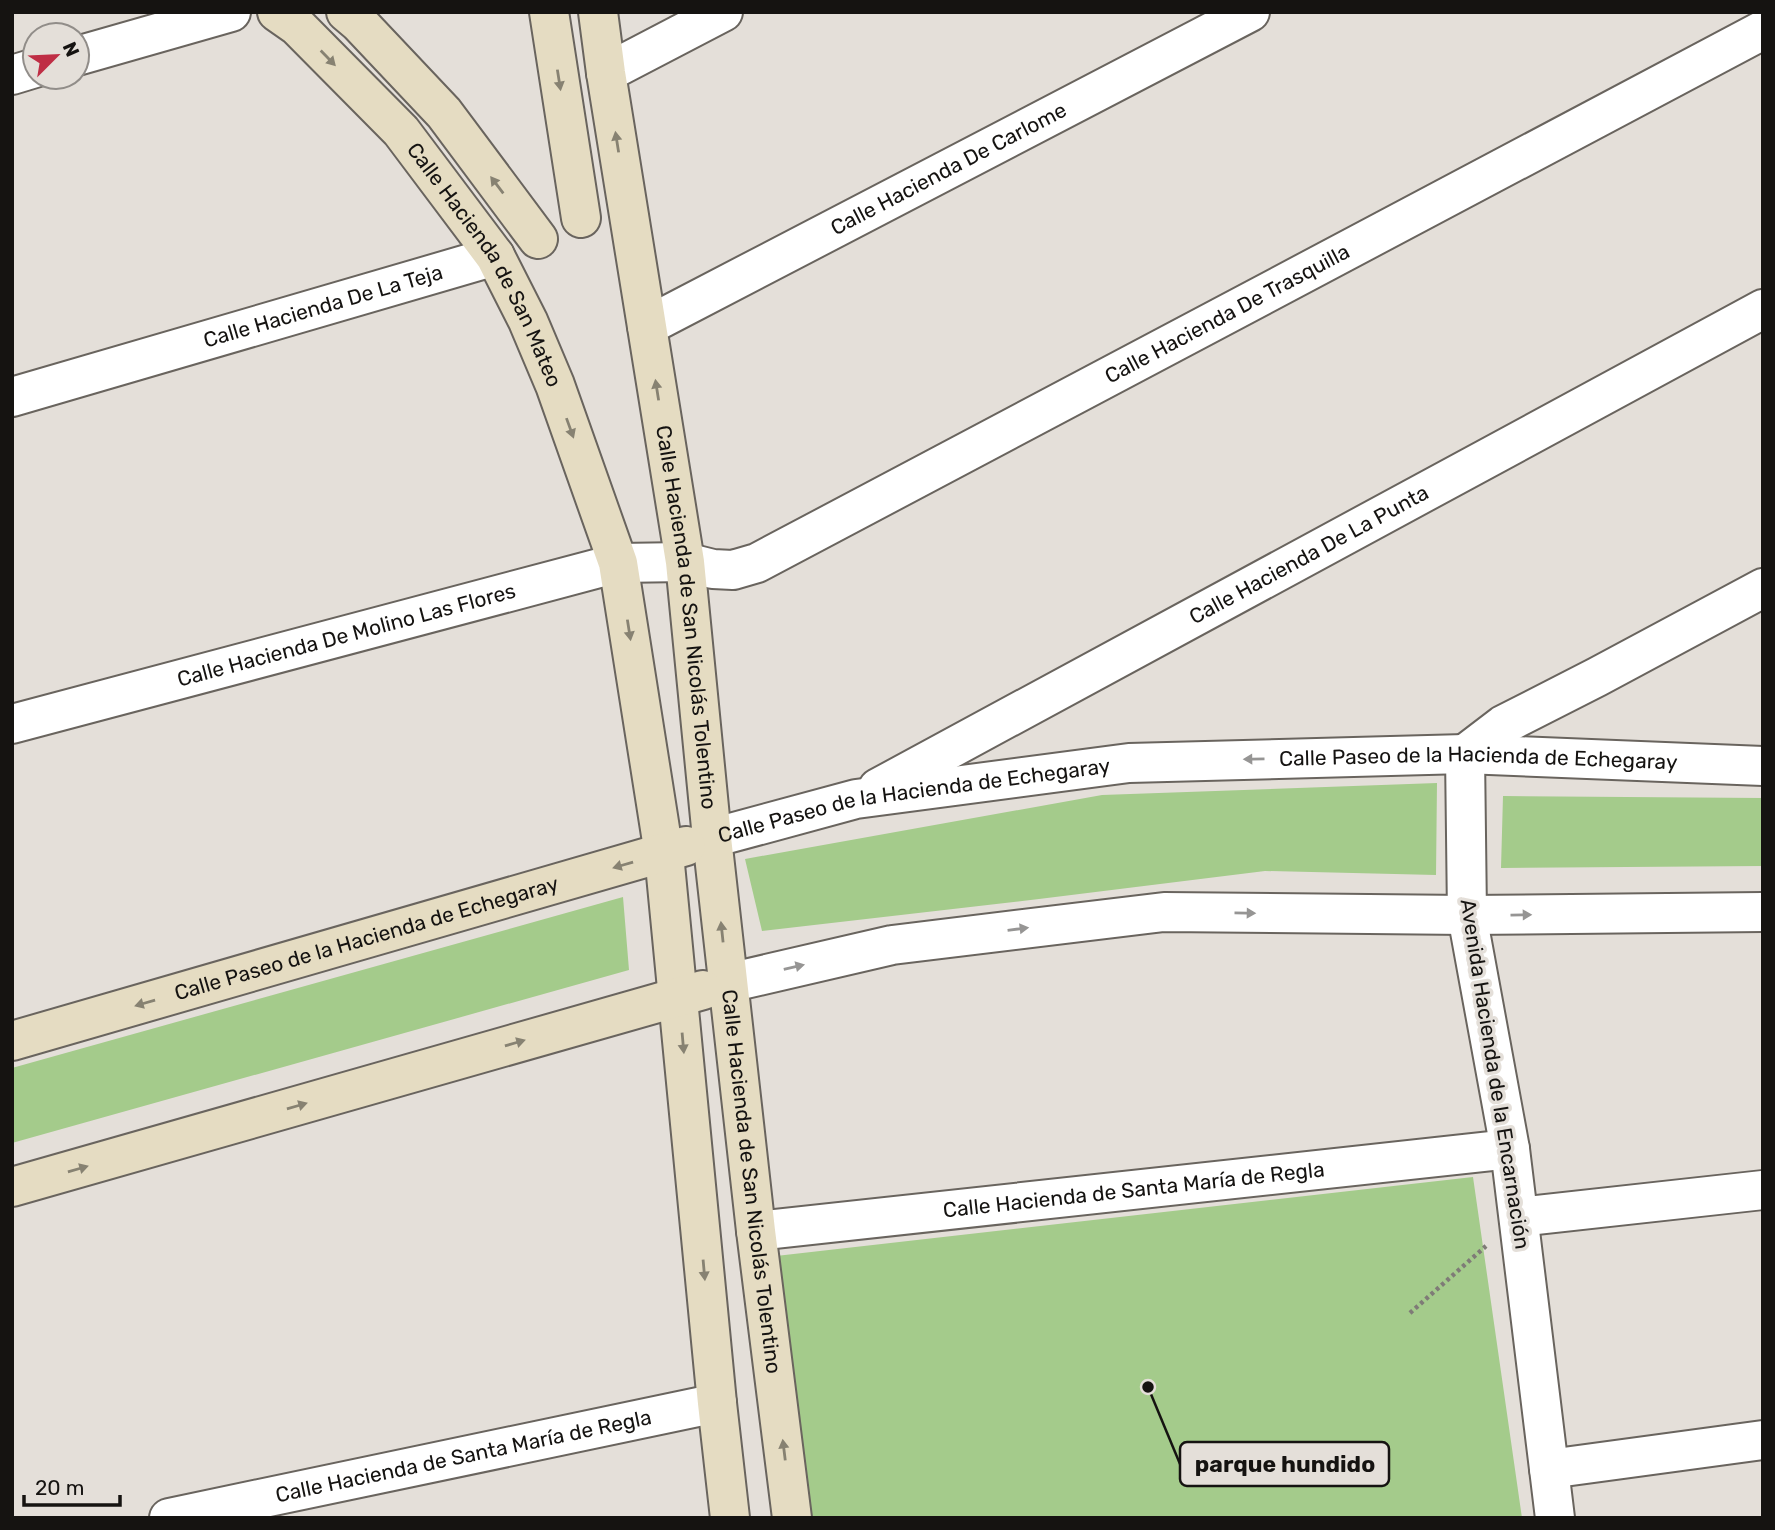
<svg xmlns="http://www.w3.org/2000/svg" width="1775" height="1530" font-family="Rubik,sans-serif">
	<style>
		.green { fill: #a4cb8b }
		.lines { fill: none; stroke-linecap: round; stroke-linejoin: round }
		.street-casing { stroke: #69645e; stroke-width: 42 }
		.secondary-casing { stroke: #69645e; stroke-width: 42 }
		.path { stroke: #7f7b77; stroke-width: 4.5; stroke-dasharray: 3.5 3.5; stroke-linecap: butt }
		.street { stroke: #fff; stroke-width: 38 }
		.secondary { stroke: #e5dcc2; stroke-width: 38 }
		.oneway { fill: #878272 }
		.oneway2 { fill: #969594 }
		.labels { text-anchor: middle; stroke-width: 7; stroke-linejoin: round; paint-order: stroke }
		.street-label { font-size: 21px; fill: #151311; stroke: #e4dfd9 }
		.leader { fill: none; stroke: #151311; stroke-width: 2.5 }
		.callout-dot { fill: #151311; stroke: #e4dfd9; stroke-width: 2.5 }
		.callout { fill: #e4dfd9; stroke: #151311; stroke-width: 2.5 }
		.callout-label { font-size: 23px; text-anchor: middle; font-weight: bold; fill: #151311 }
	</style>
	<rect width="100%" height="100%" fill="#e4dfd9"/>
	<path class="green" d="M 1437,783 L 1436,875 L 1265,871 L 1039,899 L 762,931 L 745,859 L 1102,795 Z
		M 1503,796 L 1763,798 L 1763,866 L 1501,868 Z
		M 623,897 L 629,970 L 12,1143 L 12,1068 Z
		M 1473,1177 L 1522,1518 L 810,1518 L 776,1256 Z"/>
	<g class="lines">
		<g class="street-casing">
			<g id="street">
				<path d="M 77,56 L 231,12"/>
				<path d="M 606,73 L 723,12"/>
				<path d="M 12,75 L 35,68"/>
				<path id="s1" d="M 647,326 L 1250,12"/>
				<path id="s2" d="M 12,397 L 495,256"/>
				<path id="s3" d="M 12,724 L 618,563 L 685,562 L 713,569 L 733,570 L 757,563 L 1763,30"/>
				<path id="s4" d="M 878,788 L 1763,309"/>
				<path id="s5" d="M 712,838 L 856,799 L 1129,763 L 1465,754 L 1763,766"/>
				<path d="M 728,983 L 892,945 L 1164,912 L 1467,915 L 1763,912"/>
				<path d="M 1519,1217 L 1763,1190"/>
				<path id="s6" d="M 756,1231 L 1510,1149"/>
				<path d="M 1549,1469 L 1763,1440"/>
				<path id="s7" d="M 169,1518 L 717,1403"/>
				<path d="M 1555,1518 L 1510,1149 L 1467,915 L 1465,754 L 1503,725 L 1597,677 L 1763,588"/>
			</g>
		</g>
		<g class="secondary-casing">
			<g id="secondary">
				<path id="s8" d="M 277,12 L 297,26 L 401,131 L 495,256 L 528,321 L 555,385 L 618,563 L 664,854 L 717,1403 L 730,1518"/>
				<path d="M 346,12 L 359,23 L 444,113 L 538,239"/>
				<path d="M 549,12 L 581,218"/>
				<path id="s9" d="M 598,12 L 606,73 L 685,562 L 712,838 L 756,1231 L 792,1518"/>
				<path id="s10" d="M 12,1041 L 686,846"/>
				<path d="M 12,1187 L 703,990"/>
			</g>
		</g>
		<path class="path" d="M 1410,1313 L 1486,1246"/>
		<use href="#street" class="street"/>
		<use href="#secondary" class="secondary"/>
	</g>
	<defs><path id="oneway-solid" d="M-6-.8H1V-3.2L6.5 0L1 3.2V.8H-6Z" transform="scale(1.75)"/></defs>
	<g class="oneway">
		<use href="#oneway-solid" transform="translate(328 58) rotate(46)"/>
		<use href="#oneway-solid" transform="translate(559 80) rotate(81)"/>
		<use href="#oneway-solid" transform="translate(617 142) rotate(-99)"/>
		<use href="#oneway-solid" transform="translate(497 185) rotate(-127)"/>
		<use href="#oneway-solid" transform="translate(657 390) rotate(-99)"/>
		<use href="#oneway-solid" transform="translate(570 428) rotate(70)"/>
		<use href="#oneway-solid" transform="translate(629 630) rotate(81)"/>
		<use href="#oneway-solid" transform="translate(623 865) rotate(164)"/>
		<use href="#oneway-solid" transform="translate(722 932) rotate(-96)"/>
		<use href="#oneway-solid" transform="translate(145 1003) rotate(164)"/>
		<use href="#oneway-solid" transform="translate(515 1043) rotate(-16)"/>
		<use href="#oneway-solid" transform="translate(683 1043) rotate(85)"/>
		<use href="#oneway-solid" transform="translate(297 1106) rotate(-16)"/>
		<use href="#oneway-solid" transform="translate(78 1169) rotate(-16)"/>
		<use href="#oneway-solid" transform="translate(704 1270) rotate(85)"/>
		<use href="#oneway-solid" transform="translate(784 1450) rotate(-97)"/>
	</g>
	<g class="oneway2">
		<use href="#oneway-solid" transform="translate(1254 759) rotate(179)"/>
		<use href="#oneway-solid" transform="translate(1245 913) rotate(1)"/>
		<use href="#oneway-solid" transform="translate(1521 915) rotate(-1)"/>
		<use href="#oneway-solid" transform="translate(1018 929) rotate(-7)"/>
		<use href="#oneway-solid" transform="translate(794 967) rotate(-13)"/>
	</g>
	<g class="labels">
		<g class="street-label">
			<text dy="7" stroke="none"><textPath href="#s1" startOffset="340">Calle Hacienda De Carlome</textPath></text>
			<text dy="7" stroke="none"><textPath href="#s8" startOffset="331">Calle Hacienda de San Mateo</textPath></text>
			<text dy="7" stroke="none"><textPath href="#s2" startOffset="324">Calle Hacienda De La Teja</textPath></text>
			<text dy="7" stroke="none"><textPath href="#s3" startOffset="1300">Calle Hacienda De Trasquilla</textPath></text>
			<text dy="7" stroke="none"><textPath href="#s4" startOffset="490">Calle Hacienda De La Punta</textPath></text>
			<text dy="7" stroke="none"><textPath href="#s9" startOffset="612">Calle Hacienda de San Nicolás Tolentino</textPath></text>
			<text dy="7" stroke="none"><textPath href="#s3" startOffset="346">Calle Hacienda De Molino Las Flores</textPath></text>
			<text dy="7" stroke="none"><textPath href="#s5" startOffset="774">Calle Paseo de la Hacienda de Echegaray</textPath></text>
			<text dy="7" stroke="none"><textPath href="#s5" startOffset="206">Calle Paseo de la Hacienda de Echegaray</textPath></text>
			<text dy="7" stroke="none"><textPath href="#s10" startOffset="369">Calle Paseo de la Hacienda de Echegaray</textPath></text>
			<text transform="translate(1495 1074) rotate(81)" y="7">Avenida Hacienda de la Encarnación</text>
			<text dy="7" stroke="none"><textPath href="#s9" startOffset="1180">Calle Hacienda de San Nicolás Tolentino</textPath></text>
			<text dy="7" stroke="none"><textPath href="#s6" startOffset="380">Calle Hacienda de Santa María de Regla</textPath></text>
			<text dy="7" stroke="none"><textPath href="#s7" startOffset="301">Calle Hacienda de Santa María de Regla</textPath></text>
		</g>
	</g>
	<path class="leader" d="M1148 1387L1180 1464"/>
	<circle class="callout-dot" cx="1148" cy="1387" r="7"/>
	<rect class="callout" x="1180" y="1442" width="209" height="44" rx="7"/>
	<g class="callout-label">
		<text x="1285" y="1472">parque hundido</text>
	</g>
	<rect width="1775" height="1530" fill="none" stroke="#151311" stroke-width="28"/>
	<g transform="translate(56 56) rotate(66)"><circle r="33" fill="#e4dfd9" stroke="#918d89" stroke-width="2"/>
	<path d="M0-5L12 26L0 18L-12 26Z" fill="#bf2e45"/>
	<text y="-10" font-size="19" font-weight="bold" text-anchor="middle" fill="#151311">N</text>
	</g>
	<path d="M24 1495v10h96v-10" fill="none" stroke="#151311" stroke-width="3.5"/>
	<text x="35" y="1495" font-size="21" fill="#151311" stroke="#e4dfd9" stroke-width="5" paint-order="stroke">20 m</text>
</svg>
